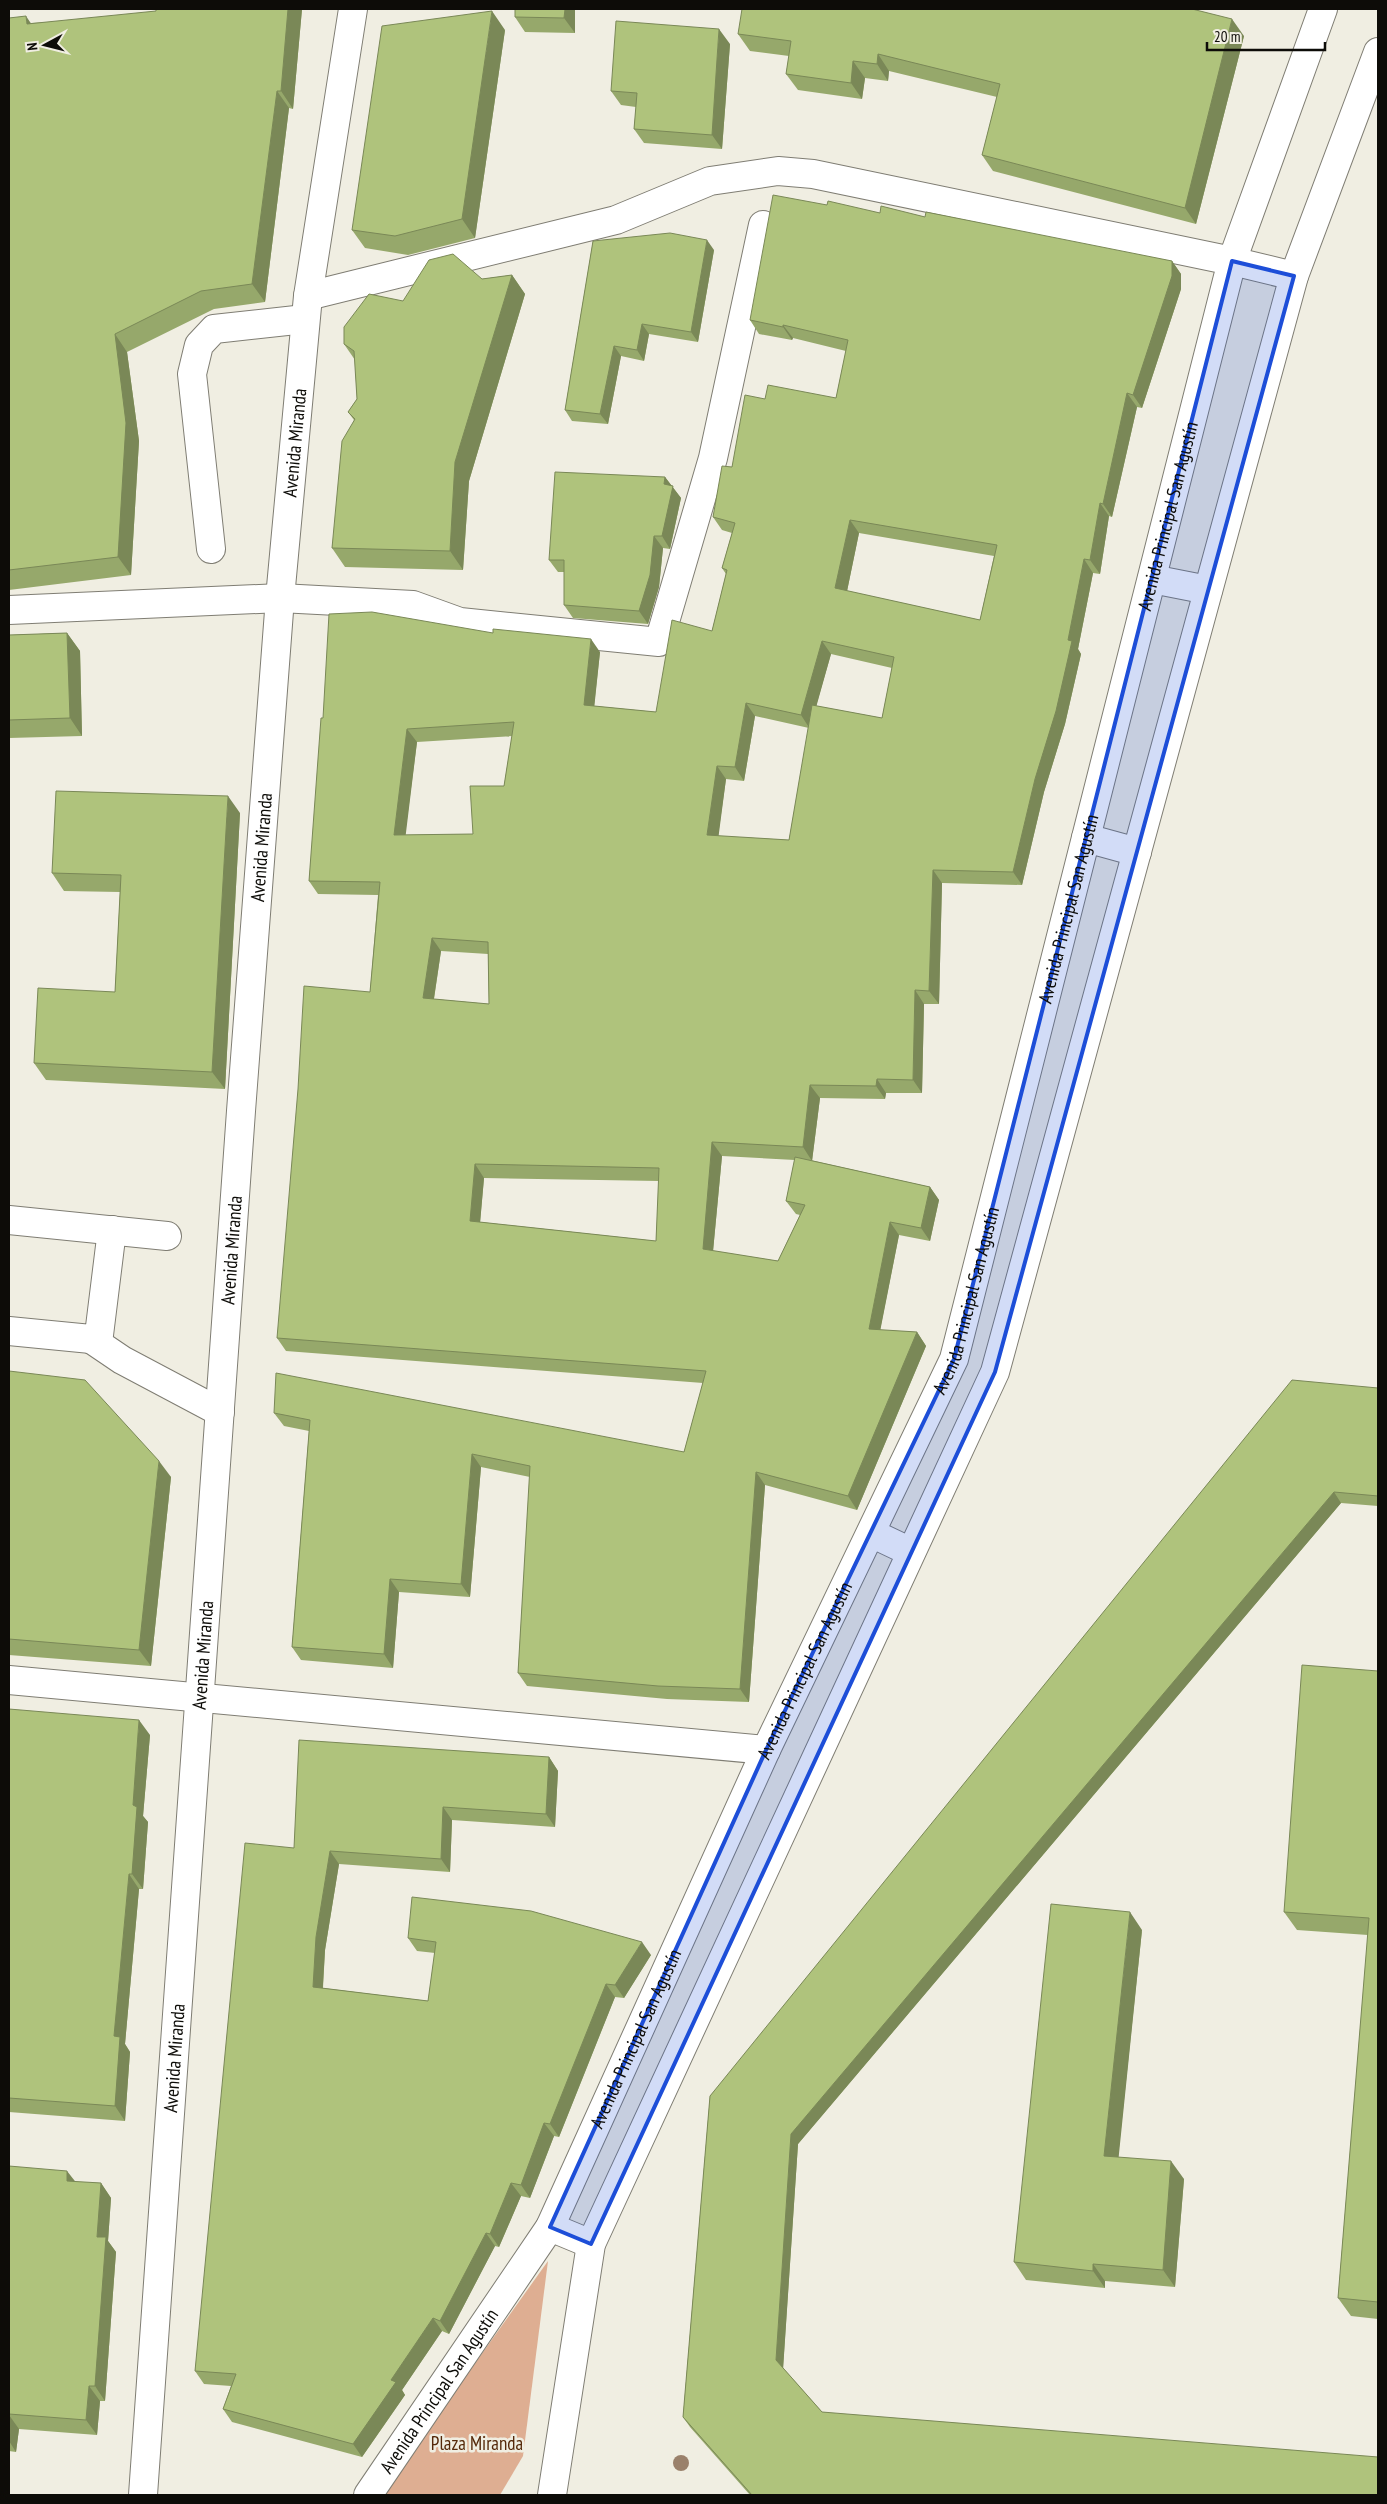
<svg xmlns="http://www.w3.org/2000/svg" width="1387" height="2504" font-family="'PT Sans Narrow',sans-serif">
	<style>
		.green { fill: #deae92 }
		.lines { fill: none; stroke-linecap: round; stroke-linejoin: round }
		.minor-casing { stroke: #7f7d73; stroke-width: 30 }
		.minor { stroke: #fff; stroke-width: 28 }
		.tree { fill: #9a816b }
		.wall { fill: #96a86b; fill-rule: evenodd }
		.shaded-wall { fill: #7a8857 }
		.building { fill: #afc37c; stroke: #7a8857; fill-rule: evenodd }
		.marked { fill: #1d4ed8; fill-opacity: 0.2; stroke: #1d4ed8; stroke-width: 4; stroke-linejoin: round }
		.labels { text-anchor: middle; stroke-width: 5; stroke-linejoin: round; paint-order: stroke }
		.street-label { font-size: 19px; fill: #0d0c08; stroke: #f0eee2 }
		.park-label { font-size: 19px; fill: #542809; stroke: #f0eee2 }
	</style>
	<rect width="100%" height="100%" fill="#f0eee2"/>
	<path class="green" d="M 548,2261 L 523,2456 L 500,2495 L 381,2495 Z"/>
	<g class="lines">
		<g class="minor-casing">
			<g id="minor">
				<path d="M 308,296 L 616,220 L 710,181 L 778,171 L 813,174 L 1232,261 L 1294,276"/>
				<path d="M 211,549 L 192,374 L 199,345 L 214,329 L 305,319"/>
				<path d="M 1152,579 L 1208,590"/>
				<path d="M 9,610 L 280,598 L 413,605 L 460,622 L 659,642 L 713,458 L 763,225"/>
				<path d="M 1086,838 L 1137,852"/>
				<path d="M 9,1220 L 167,1236"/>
				<path d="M 9,1331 L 91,1339 L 99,1335 L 112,1230"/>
				<path d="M 91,1339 L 122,1360 L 220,1412"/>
				<path d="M 871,1533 L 911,1552"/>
				<path d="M 9,1680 L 766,1750"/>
				<path d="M 550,2227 L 591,2244"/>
				<path id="s1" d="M 143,2495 L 241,1111 L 280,598 L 308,296 L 353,9"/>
				<path id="s2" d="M 368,2495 L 550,2227 L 766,1750 L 954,1359 L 1232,261 L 1323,9"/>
				<path d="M 552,2495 L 591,2244 L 995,1372 L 1294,276 L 1378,52"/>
			</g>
		</g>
		<use href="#minor" class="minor"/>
	</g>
	<circle class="tree" cx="681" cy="2463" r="8"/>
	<path class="wall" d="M 302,9 L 293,109 L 289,108 L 265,302 L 214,309 L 127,352 L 139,441 L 131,575 L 9,590 L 9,18 L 31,23 Z
		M 515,9 L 575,9 L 575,33 L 525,32 L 515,17 Z
		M 505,30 L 475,238 L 408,255 L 365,248 L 352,230 Z
		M 738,34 L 1244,36 L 1196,224 L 993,171 L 982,155 L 997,97 L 889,71 L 888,81 L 865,78 L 862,99 L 798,90 L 786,74 L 789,56 L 750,51 Z
		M 730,44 L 722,149 L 644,143 L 634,129 L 636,107 L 621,105 L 611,91 Z
		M 827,205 L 880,213 L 925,217 L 1172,261 L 1181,274 L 1181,289 L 1142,408 L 1137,407 L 1112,517 L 1109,516 L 1100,574 L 1093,573 L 1078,649 L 1081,654 L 1065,724 L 1044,792 L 1022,885 L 942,883 L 939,1004 L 924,1004 L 922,1093 L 886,1093 L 885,1099 L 820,1098 L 812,1161 L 810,1160 L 930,1187 L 939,1200 L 930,1241 L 899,1235 L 880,1330 L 917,1332 L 926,1346 L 857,1510 L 765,1485 L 749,1702 L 667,1699 L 527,1686 L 518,1673 L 530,1477 L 481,1467 L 470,1597 L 399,1592 L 393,1668 L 301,1660 L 292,1647 L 309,1431 L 284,1426 L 274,1413 L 684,1452 L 703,1383 L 286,1351 L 277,1338 L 370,992 L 378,895 L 318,894 L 309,881 L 323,718 L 600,652 L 594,706 L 656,712 L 712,631 L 726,574 L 722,568 L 732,533 L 722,530 L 713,517 L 732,467 L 765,399 L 836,398 L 846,351 L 793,338 L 792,340 L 759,334 L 750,320 ZM 859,533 L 994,556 L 980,620 L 847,591 ZM 831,654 L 892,668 L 882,718 L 816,706 ZM 755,716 L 809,728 L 789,840 L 718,836 L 726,779 L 744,781 ZM 512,736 L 504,786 L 473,834 L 405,835 L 417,742 ZM 441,951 L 488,954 L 489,1004 L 434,999 ZM 722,1156 L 795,1160 L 786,1201 L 796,1214 L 800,1215 L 778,1261 L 713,1251 ZM 484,1178 L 659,1181 L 656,1241 L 480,1222 Z
		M 593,241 L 714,250 L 698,342 L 649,334 L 644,361 L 621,356 L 608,424 L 572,421 L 565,410 Z
		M 512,275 L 525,294 L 469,481 L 463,570 L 345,567 L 332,548 L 354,420 L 348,412 L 357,399 L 355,360 L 344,344 L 403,301 L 482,279 Z
		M 665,477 L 681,498 L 670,549 L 663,548 L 659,587 L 648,624 L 573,618 L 564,605 L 564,572 L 558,572 L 549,560 Z
		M 67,633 L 80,651 L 82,736 L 9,738 L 9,635 Z
		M 240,813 L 225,1089 L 46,1080 L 34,1063 L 115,992 L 120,892 L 64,891 L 52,873 Z
		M 9,1371 L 171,1477 L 151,1666 L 9,1655 Z
		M 1378,1388 L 1378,1506 L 1341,1503 L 798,2144 L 783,2368 L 822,2412 L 1378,2495 L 750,2495 L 690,2427 L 683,2417 L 710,2096 Z
		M 1378,1671 L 1378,2319 L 1351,2316 L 1338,2298 L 1368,1935 L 1297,1930 L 1284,1912 Z
		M 9,1709 L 150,1735 L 143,1816 L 148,1822 L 143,1889 L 139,1889 L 125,2044 L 130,2052 L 125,2121 L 9,2112 Z
		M 549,1757 L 558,1771 L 555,1827 L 452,1820 L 450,1872 L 339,1864 L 325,1950 L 323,1988 L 428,2001 L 435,1953 L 417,1951 L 408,1938 L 651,1955 L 624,1998 L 615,1997 L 559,2137 L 554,2136 L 530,2198 L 521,2196 L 499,2247 L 495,2246 L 449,2334 L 442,2331 L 402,2390 L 405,2395 L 362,2457 L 232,2422 L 223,2409 L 231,2386 L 204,2384 L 195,2371 L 294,1848 Z
		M 1142,1930 L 1118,2157 L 1184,2179 L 1175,2287 L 1105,2281 L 1105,2288 L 1026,2280 L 1014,2262 Z
		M 9,2166 L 75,2182 L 101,2183 L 111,2198 L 108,2241 L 116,2252 L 105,2401 L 100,2401 L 97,2435 L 19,2429 L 16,2452 L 9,2451 Z"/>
	<path class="shaded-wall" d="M 288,9 L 302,9 L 293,109 L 281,91 Z
		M 565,9 L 575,9 L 575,33 L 564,18 Z
		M 492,11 L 505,30 L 475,238 L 462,219 Z
		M 26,16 L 38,34 L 27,24 Z
		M 1232,19 L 1244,36 L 1196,224 L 1185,208 Z
		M 719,29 L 730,44 L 722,149 L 712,135 Z
		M 878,54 L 889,71 L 888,81 L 877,64 Z
		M 853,61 L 865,78 L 862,99 L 851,83 Z
		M 277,91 L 289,108 L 265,302 L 252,284 Z
		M 707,240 L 714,250 L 698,342 L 691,332 Z
		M 1172,261 L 1181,274 L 1181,289 L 1142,408 L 1133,395 Z
		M 512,275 L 525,294 L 469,481 L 463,570 L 450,551 L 455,462 Z
		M 642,324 L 649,334 L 644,361 L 637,350 Z
		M 783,325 L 793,338 L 792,340 L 783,327 Z
		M 115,334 L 127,352 L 139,441 L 131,575 L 118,557 Z
		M 614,346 L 621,356 L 608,424 L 600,414 Z
		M 1127,393 L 1137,407 L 1112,517 L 1103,504 Z
		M 665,477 L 681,498 L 670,549 L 662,536 L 664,484 Z
		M 1100,503 L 1109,516 L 1100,574 L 1090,560 Z
		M 850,520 L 859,533 L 845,601 L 835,588 Z
		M 654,536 L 663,548 L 659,587 L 648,624 L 639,611 Z
		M 1084,559 L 1093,573 L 1078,649 L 1081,654 L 1065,724 L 1044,792 L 1022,885 L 1013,872 L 1068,640 Z
		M 67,633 L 80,651 L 82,736 L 70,718 Z
		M 591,639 L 600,652 L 593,719 L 584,705 Z
		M 822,641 L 831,654 L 810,729 L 801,715 Z
		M 746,703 L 755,716 L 744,781 L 735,767 Z
		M 407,729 L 417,742 L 404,849 L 394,835 Z
		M 717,766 L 726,779 L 717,848 L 707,835 Z
		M 228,796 L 240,813 L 225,1089 L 212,1072 Z
		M 933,870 L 942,883 L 939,1004 L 929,991 Z
		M 432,938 L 441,951 L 432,1011 L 423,998 Z
		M 915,990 L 924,1004 L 922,1093 L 913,1080 Z
		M 877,1079 L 886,1093 L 885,1099 L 876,1086 Z
		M 810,1085 L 820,1098 L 812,1161 L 803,1147 Z
		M 712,1142 L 722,1156 L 712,1262 L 703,1249 Z
		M 475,1164 L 484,1178 L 479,1235 L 470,1221 Z
		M 930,1187 L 939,1200 L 930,1241 L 921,1228 Z
		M 890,1222 L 899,1235 L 878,1342 L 869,1329 Z
		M 917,1332 L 926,1346 L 857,1510 L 848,1496 Z
		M 472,1454 L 481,1467 L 470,1597 L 461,1584 Z
		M 159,1461 L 171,1477 L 151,1666 L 139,1650 Z
		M 756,1472 L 765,1485 L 749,1702 L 740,1689 Z
		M 1334,1492 L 1341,1503 L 798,2144 L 783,2370 L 776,2360 L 791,2134 Z
		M 390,1579 L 399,1592 L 393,1668 L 384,1654 Z
		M 139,1720 L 150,1735 L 143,1816 L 148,1822 L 143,1889 L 132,1874 L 133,1805 Z
		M 549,1757 L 558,1771 L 555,1827 L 546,1814 Z
		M 443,1807 L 452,1820 L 450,1872 L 441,1859 Z
		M 330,1851 L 339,1864 L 325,1950 L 322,2000 L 313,1987 L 316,1937 Z
		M 129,1874 L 139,1889 L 125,2044 L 130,2052 L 125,2121 L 115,2106 L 114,2036 Z
		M 1130,1912 L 1142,1930 L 1117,2173 L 1104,2156 Z
		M 642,1942 L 651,1955 L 624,1998 L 615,1985 Z
		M 606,1984 L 615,1997 L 559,2137 L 550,2124 Z
		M 544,2123 L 554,2136 L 530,2198 L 521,2185 Z
		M 1171,2161 L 1184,2179 L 1175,2287 L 1163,2270 Z
		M 67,2171 L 78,2185 L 67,2181 Z
		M 101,2183 L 111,2198 L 108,2241 L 116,2252 L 105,2401 L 95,2386 L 97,2237 Z
		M 511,2183 L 521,2196 L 499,2247 L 490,2234 Z
		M 486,2233 L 495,2246 L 449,2334 L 440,2321 Z
		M 1093,2264 L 1105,2281 L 1105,2288 L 1093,2271 Z
		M 433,2318 L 442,2331 L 402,2390 L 405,2395 L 362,2457 L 353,2444 L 391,2380 Z
		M 89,2386 L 100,2401 L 97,2435 L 86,2420 Z
		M 9,2415 L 19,2429 L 16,2452 L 9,2441 Z"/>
	<path class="building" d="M 156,9 L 288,9 L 281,91 L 277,91 L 252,284 L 201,291 L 115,334 L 126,423 L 118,557 L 9,570 L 9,18 L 26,16 L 27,24 L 156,11 Z
		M 515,9 L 565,9 L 564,18 L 515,17 Z
		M 742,9 L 1192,9 L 1232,19 L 1185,208 L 982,155 L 1000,84 L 878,54 L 877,64 L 853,61 L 851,83 L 786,74 L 791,41 L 738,34 Z
		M 492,11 L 462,219 L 395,236 L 352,230 L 382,26 Z
		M 616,21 L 719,29 L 712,135 L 634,129 L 637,93 L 611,91 Z
		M 773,195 L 827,205 L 828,201 L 880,213 L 881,206 L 925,217 L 926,212 L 1172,261 L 1172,276 L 1133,395 L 1127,393 L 1103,504 L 1100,503 L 1090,560 L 1084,559 L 1068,640 L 1072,641 L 1056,711 L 1035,779 L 1013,872 L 933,870 L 929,991 L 915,990 L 913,1080 L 877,1079 L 876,1086 L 810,1085 L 803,1147 L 712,1142 L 703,1249 L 778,1261 L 805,1205 L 786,1201 L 795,1157 L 930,1187 L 921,1228 L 890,1222 L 869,1329 L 917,1332 L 848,1496 L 756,1472 L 740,1689 L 658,1686 L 518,1673 L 530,1466 L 472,1454 L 461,1584 L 390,1579 L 384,1654 L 292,1647 L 310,1420 L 274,1413 L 276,1373 L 684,1452 L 706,1371 L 277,1338 L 298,1089 L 304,986 L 370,992 L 380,882 L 309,881 L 321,718 L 323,718 L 329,614 L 372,612 L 493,633 L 493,629 L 591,639 L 584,705 L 656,712 L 672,620 L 712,631 L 727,570 L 722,568 L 735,523 L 713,517 L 722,466 L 732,467 L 745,395 L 765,399 L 768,385 L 836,398 L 848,340 L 783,325 L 783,327 L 750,320 ZM 850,520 L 997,545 L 980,620 L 835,588 ZM 822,641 L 894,657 L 882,718 L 812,705 L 789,840 L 707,835 L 717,766 L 735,767 L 746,703 L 801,715 ZM 514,722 L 504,786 L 470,786 L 473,834 L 394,835 L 407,729 ZM 432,938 L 488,942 L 489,1004 L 423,998 ZM 475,1164 L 659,1168 L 656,1241 L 470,1221 Z
		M 670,233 L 707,240 L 691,332 L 642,324 L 637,350 L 614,346 L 600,414 L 565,410 L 593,241 Z
		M 453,254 L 482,279 L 512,275 L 455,462 L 450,551 L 332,548 L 342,441 L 355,419 L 348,412 L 357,399 L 354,351 L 344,344 L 344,327 L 369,294 L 403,301 L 429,260 Z
		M 555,472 L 665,477 L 664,484 L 673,486 L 662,536 L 654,536 L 650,575 L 639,611 L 564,605 L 564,560 L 549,560 Z
		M 67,633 L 70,718 L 9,720 L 9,635 Z
		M 56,791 L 228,796 L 212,1072 L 34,1063 L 38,988 L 115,992 L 121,875 L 52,873 Z
		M 9,1371 L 85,1380 L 159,1461 L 139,1650 L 9,1639 Z
		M 1292,1380 L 1378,1388 L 1378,1496 L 1334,1492 L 791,2134 L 776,2360 L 822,2412 L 1378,2457 L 1378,2495 L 752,2495 L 683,2417 L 710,2096 Z
		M 1302,1665 L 1378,1671 L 1378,2302 L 1338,2298 L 1369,1918 L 1284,1912 Z
		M 9,1709 L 139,1720 L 133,1805 L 137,1807 L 132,1874 L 129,1874 L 114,2036 L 120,2037 L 115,2106 L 9,2098 Z
		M 299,1740 L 549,1757 L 546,1814 L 443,1807 L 441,1859 L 330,1851 L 316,1937 L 313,1987 L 428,2001 L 436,1942 L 408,1938 L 412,1897 L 531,1911 L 642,1942 L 615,1985 L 606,1984 L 550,2124 L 544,2123 L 521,2185 L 511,2183 L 490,2234 L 486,2233 L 440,2321 L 433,2318 L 391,2380 L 396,2382 L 353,2444 L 223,2409 L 236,2374 L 195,2371 L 245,1843 L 294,1848 Z
		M 1051,1904 L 1130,1912 L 1104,2156 L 1171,2161 L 1163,2270 L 1093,2264 L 1093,2271 L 1014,2262 Z
		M 9,2166 L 67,2171 L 67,2181 L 101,2183 L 97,2237 L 106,2237 L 95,2386 L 89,2386 L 86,2420 L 9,2414 Z"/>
	<path class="marked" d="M 1232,261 L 1294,276 L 995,1372 L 591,2244 L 550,2227 L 766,1750 L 954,1359 Z"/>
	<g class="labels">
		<g class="street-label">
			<text dy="7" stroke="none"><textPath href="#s1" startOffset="2058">Avenida Miranda</textPath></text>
			<text dy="7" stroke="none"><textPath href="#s2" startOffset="2151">Avenida Principal San Agustín</textPath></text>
			<text dy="7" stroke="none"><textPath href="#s1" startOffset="1652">Avenida Miranda</textPath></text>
			<text dy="7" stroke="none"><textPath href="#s2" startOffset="1746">Avenida Principal San Agustín</textPath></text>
			<text dy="7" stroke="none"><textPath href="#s1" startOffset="1248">Avenida Miranda</textPath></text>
			<text dy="7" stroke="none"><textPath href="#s2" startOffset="1341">Avenida Principal San Agustín</textPath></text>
			<text dy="7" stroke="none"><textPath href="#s1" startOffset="842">Avenida Miranda</textPath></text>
			<text dy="7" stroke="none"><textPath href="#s2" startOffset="936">Avenida Principal San Agustín</textPath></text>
			<text dy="7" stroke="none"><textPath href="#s2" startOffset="531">Avenida Principal San Agustín</textPath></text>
			<text dy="7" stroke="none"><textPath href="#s1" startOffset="438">Avenida Miranda</textPath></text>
			<text dy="7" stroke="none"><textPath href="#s2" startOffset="126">Avenida Principal San Agustín</textPath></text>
		</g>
		<g class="park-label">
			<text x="477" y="2450">Plaza Miranda</text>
		</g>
	</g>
	<rect width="1387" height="2504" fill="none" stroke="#0d0c08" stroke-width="20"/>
	<g transform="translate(45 45) rotate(263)" stroke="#f0eee2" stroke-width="4" paint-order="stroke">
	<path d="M0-4L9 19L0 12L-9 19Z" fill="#0d0c08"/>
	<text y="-8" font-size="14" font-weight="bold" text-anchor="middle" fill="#0d0c08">N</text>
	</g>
	<path d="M1207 42v8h118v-8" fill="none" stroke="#0d0c08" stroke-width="2.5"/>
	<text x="1214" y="42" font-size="15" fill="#0d0c08" stroke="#f0eee2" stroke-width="4" paint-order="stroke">20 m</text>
</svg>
